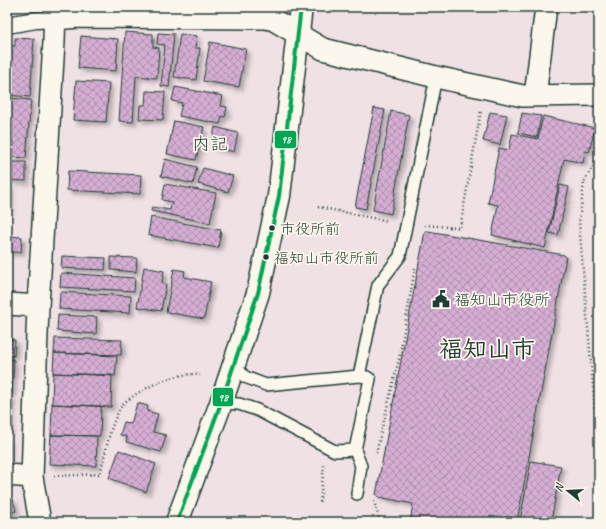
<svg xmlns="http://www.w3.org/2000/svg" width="606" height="529" font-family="Caveat,'Klee One',sans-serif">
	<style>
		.building { fill: url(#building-cross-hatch); stroke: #1f3d34; filter: url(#shadow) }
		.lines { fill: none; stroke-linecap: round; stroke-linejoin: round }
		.service-casing { stroke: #1f3d34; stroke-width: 14 }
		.pedestrian-casing { stroke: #1f3d34; stroke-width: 19 }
		.minor-casing { stroke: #1f3d34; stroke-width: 24 }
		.primary-casing { stroke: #1f3d34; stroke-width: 25 }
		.path { stroke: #1f3d34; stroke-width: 2.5; stroke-dasharray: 1 3; stroke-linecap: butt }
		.service { stroke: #fbf7ec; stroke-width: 11 }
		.pedestrian { stroke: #fbf7ec; stroke-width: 16 }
		.minor { stroke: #fbf7ec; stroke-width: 21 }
		.primary { stroke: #fbf7ec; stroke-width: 22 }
		.bus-1-casing { stroke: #fbf7ec; stroke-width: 7 }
		.bus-1 { stroke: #00a651; stroke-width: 4 }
		.bus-dot { fill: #1f3d34; stroke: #fbf7ec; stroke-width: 1.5 }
		.labels { text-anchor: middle; stroke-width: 3.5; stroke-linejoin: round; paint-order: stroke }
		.bus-label { font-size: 15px; fill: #1f3d34; stroke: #fbf7ec; text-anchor: start }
		.poi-label { font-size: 16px; fill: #1f3d34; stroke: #fbf7ec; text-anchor: start }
		.quarter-label { font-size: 18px; fill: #1f3d34; stroke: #fbf7ec }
		.town-label { font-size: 24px; font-weight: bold; fill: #1f3d34; stroke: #fbf7ec }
		.line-badge { stroke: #fbf7ec; stroke-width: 1.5 }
		.badge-label { font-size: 11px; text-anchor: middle; font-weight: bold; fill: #fff }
	</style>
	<defs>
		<pattern id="building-cross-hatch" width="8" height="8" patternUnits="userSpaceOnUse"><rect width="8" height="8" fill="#d6aed4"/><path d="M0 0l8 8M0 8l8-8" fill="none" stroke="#ad8fad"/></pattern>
		<filter id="shadow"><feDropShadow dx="3.5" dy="3.5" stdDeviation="2" flood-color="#0004"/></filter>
	</defs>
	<rect width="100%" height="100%" fill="#f0e1e5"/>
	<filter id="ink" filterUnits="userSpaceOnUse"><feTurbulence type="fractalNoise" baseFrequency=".025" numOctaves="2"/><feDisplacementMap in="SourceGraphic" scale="8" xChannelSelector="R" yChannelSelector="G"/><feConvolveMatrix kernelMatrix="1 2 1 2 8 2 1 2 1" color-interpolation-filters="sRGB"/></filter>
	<g filter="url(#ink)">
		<path class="building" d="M 125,32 L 153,34 L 153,47 L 159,48 L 157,78 L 136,76 L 133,122 L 119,121 Z
			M 158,33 L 174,34 L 169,87 L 161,86 L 165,45 L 157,44 Z
			M 180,34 L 197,36 L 195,48 L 200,48 L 196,80 L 174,77 Z
			M 81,36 L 118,39 L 116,71 L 78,68 Z
			M 15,38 L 34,39 L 30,97 L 7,95 L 7,45 L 15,46 Z
			M 210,42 L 246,49 L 239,87 L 203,81 Z
			M 76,81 L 109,83 L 106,122 L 73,120 Z
			M 175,87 L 223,96 L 221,106 L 227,107 L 225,117 L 222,116 L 220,124 L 179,116 L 182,103 L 172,101 Z
			M 146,91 L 165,92 L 163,120 L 139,119 L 140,105 L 145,105 Z
			M 7,98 L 31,100 L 26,158 L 11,157 L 13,142 L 7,142 Z
			M 374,108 L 385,110 L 366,209 L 355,207 Z
			M 391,111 L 409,115 L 391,214 L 373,210 Z
			M 490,112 L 507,115 L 500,145 L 483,141 Z
			M 522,113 L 541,116 L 537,137 L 518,133 Z
			M 543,116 L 595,128 L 589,152 L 585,151 L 583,163 L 564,159 L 545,248 L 492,235 L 498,205 L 488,203 L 499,148 L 509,150 L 512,134 L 538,139 Z
			M 174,121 L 204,127 L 196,160 L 167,154 Z
			M 215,127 L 238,133 L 234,152 L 211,146 Z
			M 165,159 L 197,167 L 193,184 L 161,176 Z
			M 7,162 L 26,162 L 26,181 L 7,180 Z
			M 203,168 L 233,176 L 228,192 L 198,184 Z
			M 68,171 L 141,175 L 140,194 L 67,190 Z
			M 165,184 L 216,193 L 210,223 L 151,211 L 152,207 L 170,210 L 172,202 L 162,200 Z
			M 560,185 L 569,187 L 558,235 L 549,233 Z
			M 7,186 L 10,186 L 9,211 L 7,210 Z
			M 151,217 L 221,230 L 218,248 L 148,235 Z
			M 425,231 L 428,231 L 564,255 L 566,257 L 517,522 L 410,522 L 413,504 L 379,497 L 376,495 Z
			M 7,236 L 22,237 L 21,252 L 7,252 Z
			M 62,256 L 106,258 L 105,270 L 61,268 Z
			M 111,257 L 137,258 L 136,272 L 111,270 Z
			M 144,267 L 164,271 L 162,283 L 166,284 L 161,311 L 137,307 Z
			M 174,269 L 185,271 L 184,277 L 211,282 L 204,319 L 166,312 Z
			M 61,273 L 135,278 L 134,291 L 60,287 Z
			M 60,292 L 131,296 L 130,313 L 59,309 Z
			M 58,315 L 97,317 L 96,334 L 57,331 Z
			M 55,338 L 122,340 L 121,355 L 54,353 Z
			M 7,339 L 15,340 L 14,356 L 7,355 Z
			M 54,353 L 117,356 L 115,376 L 53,373 Z
			M 7,359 L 14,360 L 12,394 L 7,393 Z
			M 53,373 L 112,375 L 111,407 L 52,404 Z
			M 7,398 L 12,398 L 9,431 L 7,431 Z
			M 137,403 L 148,406 L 147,411 L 158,414 L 153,432 L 166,435 L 161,452 L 126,442 L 127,437 L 120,435 L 124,422 L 131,424 Z
			M 52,404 L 101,406 L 100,436 L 51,435 Z
			M 51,435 L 97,436 L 96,466 L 49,464 Z
			M 7,439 L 9,439 L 8,466 L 7,466 Z
			M 119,450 L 156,464 L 146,492 L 109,478 Z
			M 531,461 L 561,466 L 551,522 L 520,521 Z
			M 13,499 L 16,511 L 7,514 L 7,501 Z
			M 17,517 L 19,522 L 7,522 L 7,520 Z"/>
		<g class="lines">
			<g class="service-casing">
				<path id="service" d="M 234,365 L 245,377 L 266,385 L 359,376 L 367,377 L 370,379 L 355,450 L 361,466 L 357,494
					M 359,376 L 378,285 L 400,256 L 436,77
					M 221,403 L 239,404 L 257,410 L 335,451 L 355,450"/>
			</g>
			<g class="pedestrian-casing">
				<path id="pedestrian" d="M 7,25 L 36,20 L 55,19"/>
			</g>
			<g class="minor-casing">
				<path id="minor" d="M 55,19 L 78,17 L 265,18 L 272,19 L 323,49 L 436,77 L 523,96 L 599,95
					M 535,96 L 546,7
					M 7,304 L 38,306
					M 7,475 L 32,477
					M 40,522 L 32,477 L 38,306 L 54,42 L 55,7"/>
			</g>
			<g class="primary-casing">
				<path id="primary" d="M 177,522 L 221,403 L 258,293 L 279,196 L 301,7"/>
			</g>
			<path class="path" d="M 599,156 L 584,182 L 579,222 L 599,457
				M 318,207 L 388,221
				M 425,225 L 460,228 L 481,110
				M 376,453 L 399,359 L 415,268
				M 54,476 L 100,474 C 106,452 109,427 121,407 C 123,403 128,400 132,397 C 149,385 180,371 200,375
				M 374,501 L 380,522
				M 320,502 L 324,465"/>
			<use href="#service" class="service"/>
			<use href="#pedestrian" class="pedestrian"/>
			<use href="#minor" class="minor"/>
			<use href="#primary" class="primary"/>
			<g class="bus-1-casing">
				<path id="bus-1" d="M 177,522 L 221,403 L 258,293 L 279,196 L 301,7"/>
			</g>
			<use href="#bus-1" class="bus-1"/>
		</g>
	</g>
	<defs>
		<g id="civic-bare" transform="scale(1.38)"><path d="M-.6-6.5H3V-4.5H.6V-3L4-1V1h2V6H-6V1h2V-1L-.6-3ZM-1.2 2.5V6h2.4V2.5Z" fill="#1f3d34" stroke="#fbf7ec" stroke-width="2.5" paint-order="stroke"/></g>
	</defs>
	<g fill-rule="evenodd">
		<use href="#civic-bare" x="441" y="299"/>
	</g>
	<g class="bus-dot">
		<circle cx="272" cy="228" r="3.5"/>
		<circle cx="266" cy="257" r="3.5"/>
	</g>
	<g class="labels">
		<g class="bus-label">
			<text x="280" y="234">市役所前</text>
			<text x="274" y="263">福知山市役所前</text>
		</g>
		<g class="poi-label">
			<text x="454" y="305">福知山市役所</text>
		</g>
		<g class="quarter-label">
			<text x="210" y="150">内記</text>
		</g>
		<g class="town-label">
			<text x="487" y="357">福知山市</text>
		</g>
	</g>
	<g class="line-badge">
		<rect x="274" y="130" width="23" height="19" rx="4" fill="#00a651"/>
		<rect x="212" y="387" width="22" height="20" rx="4" fill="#00a651"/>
	</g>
	<g class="badge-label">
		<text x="286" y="143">98</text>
		<text x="223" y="401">98</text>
	</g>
	<rect width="606" height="529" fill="none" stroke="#fbf7ec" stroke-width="24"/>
	<rect x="12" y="12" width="582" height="505" fill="none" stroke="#1f3d34" stroke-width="1.5" filter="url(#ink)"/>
	<g transform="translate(568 491) rotate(288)" stroke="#fbf7ec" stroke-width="3" paint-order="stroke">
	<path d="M0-3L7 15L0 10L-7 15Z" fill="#1f3d34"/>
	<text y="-6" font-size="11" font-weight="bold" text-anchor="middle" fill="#1f3d34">N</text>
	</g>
</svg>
